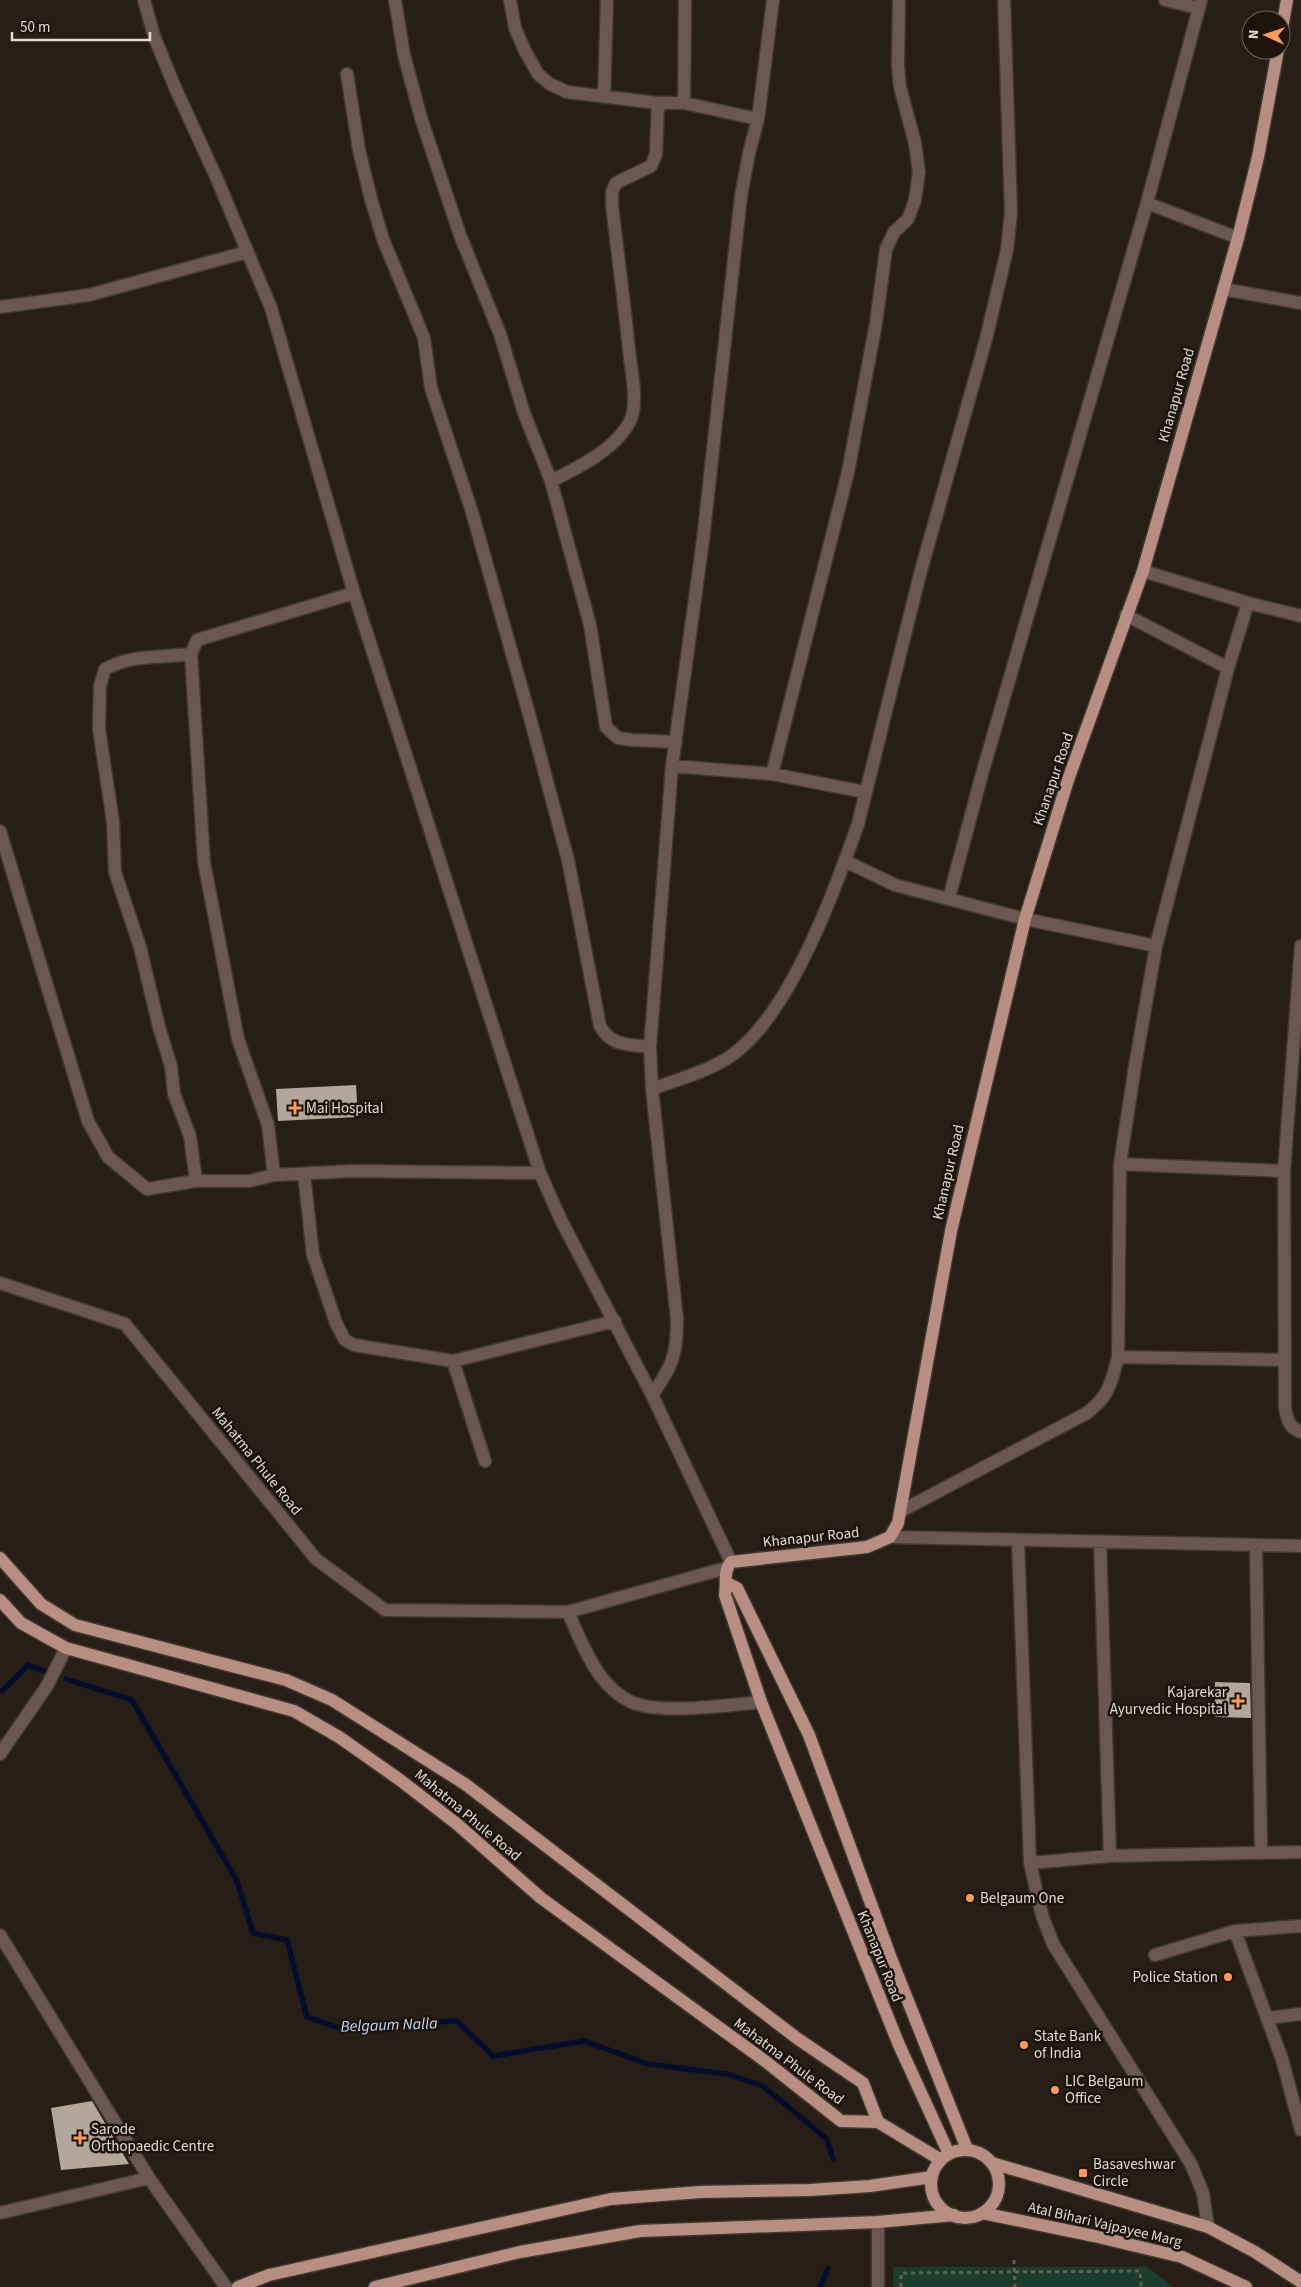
<svg xmlns="http://www.w3.org/2000/svg" width="1301" height="2287" font-family="'Source Sans 3',sans-serif">
	<style>
		.green { fill: #1b3d2f }
		.lines { fill: none; stroke-linecap: round; stroke-linejoin: round }
		.stream { stroke: #040e2c; stroke-width: 5.5 }
		.building { fill: #b3a79c }
		.minor-casing { stroke: #413830; stroke-width: 15 }
		.major-casing { stroke: #413830; stroke-width: 15 }
		.path { stroke: #665e56; stroke-width: 3; stroke-dasharray: 4 4; stroke-linecap: butt }
		.minor { stroke: #6b5751; stroke-width: 12 }
		.major { stroke: #b88e82; stroke-width: 12 }
		.poi-dot { fill: #fe9b59; stroke: #1d150c; stroke-width: 2 }
		.labels { text-anchor: middle; stroke-width: 5; stroke-linejoin: round; paint-order: stroke }
		.street-label { font-size: 15px; fill: #e1dad4; stroke: #1d150c }
		.poi-label { font-size: 15px; fill: #e1dad4; stroke: #1d150c; text-anchor: start }
		.water-label { font-size: 16px; font-style: italic; fill: #c4d7fc; stroke: #1d150c }
	</style>
	<rect width="100%" height="100%" fill="#271e15"/>
	<path class="green" d="M 893,2267 L 1147,2267 L 1173,2287 L 893,2287 Z"/>
	<g class="lines">
		<path class="stream" d="M 66,1679 L 132,1700 L 237,1881 L 253,1933 L 287,1940 L 307,2017 L 339,2028 L 383,2024 L 457,2021 L 493,2056 L 584,2041 L 648,2064 L 727,2074 L 763,2086 L 827,2139 L 833,2159
			M 0,1690 L 2,1691 L 28,1665 L 43,1671
			M 820,2287 L 828,2268"/>
	</g>
	<path class="building" d="M 356,1085 L 358,1117 L 278,1121 L 276,1089 Z
		M 1215,1682 L 1250,1683 L 1251,1718 L 1215,1717 Z
		M 92,2101 L 129,2164 L 61,2170 L 51,2108 Z"/>
	<g class="lines">
		<g class="minor-casing">
			<path id="minor" d="M 144,0 L 154,36 L 174,85 L 217,179 L 271,308 L 354,593 L 540,1173 L 561,1220 L 652,1395 L 731,1562
				M 395,0 L 404,55 L 421,118 L 460,235 L 500,334 L 524,413 L 551,481 L 590,625 L 606,727 L 618,738 L 632,740 L 676,742
				M 510,0 L 515,28 L 525,51 L 538,74 L 550,84 L 567,92 L 658,103 L 684,103 L 758,119
				M 1165,0 L 1198,8
				M 347,74 L 359,150 L 371,199 L 383,239 L 424,338 L 431,388 L 472,512 L 529,714 L 568,860 L 600,1026 C 612,1047 628,1044 650,1047
				M 604,97 L 607,0
				M 684,103 L 685,0
				M 1147,203 L 1238,238
				M 1223,289 L 1301,303
				M 0,307 L 89,295 L 247,252
				M 551,481 C 578,468 618,448 631,419 C 638,402 631,368 629,350 C 624,302 618,254 612,206 L 612,192 L 616,183 L 651,166 L 656,154 L 658,103
				M 1143,571 L 1248,603 L 1301,616
				M 1126,615 L 1228,668
				M 191,654 L 197,640 L 354,593
				M 672,766 L 772,774 L 865,792
				M 772,774 L 848,472 L 876,323 L 886,249 L 894,232 L 908,219 L 915,200 L 919,172 L 915,143 L 900,87 L 898,66 L 899,0
				M 0,831 L 88,1121 L 108,1157 L 147,1189 L 196,1181 L 249,1181 L 274,1175 L 353,1171 L 540,1173
				M 845,861 L 895,885 L 1025,919 L 1156,946
				M 949,898 L 982,774 L 1147,203 L 1201,0
				M 1301,946 L 1284,1171 L 1285,1408 C 1287,1419 1289,1428 1301,1432
				M 652,1089 C 681,1078 718,1069 741,1048 C 794,1002 835,890 858,824 L 920,574 L 986,339 L 1007,250 L 1011,212 L 1004,0
				M 1120,1164 L 1284,1171
				M 304,1174 L 313,1255 L 336,1323 L 345,1340 L 354,1345 L 453,1361 L 485,1461
				M 196,1181 L 190,1136 L 174,1094 L 171,1066 L 159,1027 L 140,947 L 115,872 L 113,822 L 99,729 L 100,686 L 105,669 C 132,654 162,658 191,654 L 204,862 L 238,1039 L 268,1125 L 274,1175
				M 0,1283 L 125,1324 L 316,1559 L 385,1610 L 568,1612 L 726,1568
				M 1118,1357 L 1284,1360
				M 453,1361 L 615,1321
				M 652,1395 C 673,1365 677,1355 677,1319 L 652,1089 L 650,1047 L 672,766 L 703,540 L 741,196 L 749,153 L 758,119 L 773,0
				M 901,1511 L 1087,1413 C 1109,1396 1111,1384 1118,1357 L 1120,1164 L 1135,1066 L 1156,946 L 1228,668 L 1248,603
				M 890,1537 L 1301,1546
				M 1018,1541 L 1030,1863 L 1042,1915 L 1053,1944 L 1191,2164 L 1203,2193 L 1208,2227
				M 1100,1543 L 1110,1856
				M 1256,1546 L 1261,1852
				M 568,1612 C 577,1633 586,1655 599,1674 C 607,1685 619,1696 631,1702 C 661,1715 728,1705 761,1702
				M 0,1754 L 47,1686 L 66,1648
				M 1030,1863 L 1110,1856 L 1301,1852
				M 1235,1931 L 1282,2059 L 1301,2130
				M 0,1935 L 149,2178 L 226,2287
				M 1155,1955 L 1235,1931 L 1301,1926
				M 1268,2018 L 1301,2014
				M 0,2213 L 149,2178
				M 878,2222 L 878,2287"/>
		</g>
		<g class="major-casing">
			<path id="major" d="M 1281,34 L 1287,0
				M 0,1558 L 41,1604 L 75,1625 L 286,1680 L 332,1700 L 465,1784 L 798,2039 L 863,2083 L 878,2122 L 941,2160
				M 727,1583 L 737,1588 L 809,1735 L 892,1961 L 967,2149
				M 0,1600 L 21,1623 L 66,1648 L 294,1711 L 339,1737 L 400,1780 L 457,1824 L 541,1898 L 765,2061 L 841,2121 L 878,2122
				M931 2184a34 34 0 1 1 68 0a34 34 0 1 1-68 0Z
				M 949,2154 L 899,2045 L 761,1702 L 725,1595 C 727,1582 723,1572 731,1562 L 867,1547 L 890,1537 L 898,1523 L 951,1231 L 1025,919 L 1068,780 L 1143,571 L 1238,238 L 1258,157 L 1278,50
				M 992,2163 L 1208,2227 L 1255,2252 L 1301,2282
				M 982,2213 L 1094,2236 L 1182,2257 L 1246,2287
				M 238,2287 L 269,2275 L 611,2199 L 700,2192 L 810,2190 L 870,2186 L 932,2177
				M 375,2287 L 520,2252 L 640,2231 L 878,2222 L 954,2215"/>
		</g>
		<path class="path" d="M 1014,2260 L 1015,2287
			M 901,2287 L 901,2273 L 1140,2271 L 1141,2287"/>
		<use href="#minor" class="minor"/>
		<use href="#major" class="major"/>
	</g>
	<g class="poi-dot">
		<path d="M292.5 1100.5h5v5h5v5h-5v5h-5v-5h-5v-5h5z"/>
		<path d="M1235.5 1693.5h5v5h5v5h-5v5h-5v-5h-5v-5h5z"/>
		<circle cx="970" cy="1898" r="5"/>
		<circle cx="1228" cy="1977" r="5"/>
		<circle cx="1024" cy="2045" r="5"/>
		<circle cx="1055" cy="2090" r="5"/>
		<path d="M77.5 2130.5h5v5h5v5h-5v5h-5v-5h-5v-5h5z"/>
		<rect x="1078" y="2168" width="10" height="10" rx="2.5"/>
	</g>
	<g class="labels">
		<g class="street-label">
			<text transform="translate(1176 395) rotate(-74)" y="5">Khanapur Road</text>
			<text transform="translate(1053 779) rotate(-71)" y="5">Khanapur Road</text>
			<text transform="translate(948 1172) rotate(-77)" y="5">Khanapur Road</text>
			<text transform="translate(257 1461) rotate(51)" y="5">Mahatma Phule Road</text>
			<text transform="translate(811 1537) rotate(-6)" y="5">Khanapur Road</text>
			<text transform="translate(468 1815) rotate(40)" y="5">Mahatma Phule Road</text>
			<text transform="translate(880 1956) rotate(68)" y="5">Khanapur Road</text>
			<text transform="translate(789 2061) rotate(37)" y="5">Mahatma Phule Road</text>
			<text transform="translate(1105 2224) rotate(13)" y="5">Atal Bihari Vajpayee Marg</text>
		</g>
		<g class="poi-label">
			<text x="306" y="1113">Mai Hospital</text>
			<text x="1227" y="1697" text-anchor="end">Kajarekar<tspan x="1227" dy="17">Ayurvedic Hospital</tspan></text>
			<text x="980" y="1903">Belgaum One</text>
			<text x="1218" y="1982" text-anchor="end">Police Station</text>
			<text x="1034" y="2041">State Bank<tspan x="1034" dy="17">of India</tspan></text>
			<text x="1065" y="2086">LIC Belgaum<tspan x="1065" dy="17">Office</tspan></text>
			<text x="91" y="2134">Sarode<tspan x="91" dy="17">Orthopaedic Centre</tspan></text>
			<text x="1093" y="2169">Basaveshwar<tspan x="1093" dy="17">Circle</tspan></text>
		</g>
		<g class="water-label">
			<text transform="translate(389 2024) rotate(-2)" y="6">Belgaum Nalla</text>
		</g>
	</g>
	<g transform="translate(1266 35) rotate(273)"><circle r="24" fill="#1d150c" stroke="#6b645c"/>
	<path d="M0-4L9 19L0 12L-9 19Z" fill="#fe9b59"/>
	<text y="-8" font-size="14" font-weight="bold" text-anchor="middle" fill="#e1dad4">N</text>
	</g>
	<path d="M12 32v8h138v-8" fill="none" stroke="#e1dad4" stroke-width="2.5"/>
	<text x="20" y="32" font-size="15" fill="#e1dad4" stroke="#1d150c" stroke-width="4" paint-order="stroke">50 m</text>
</svg>
